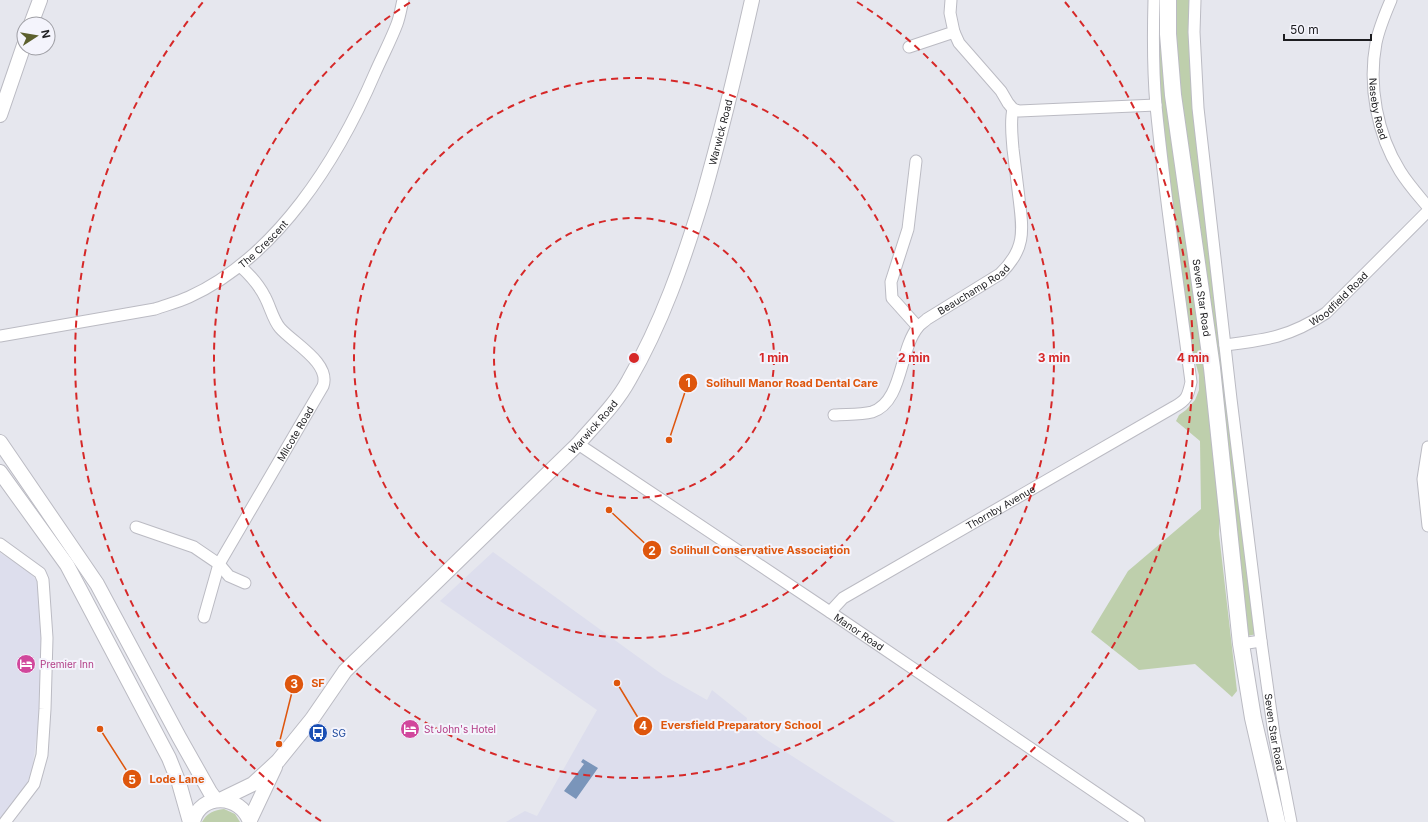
<svg xmlns="http://www.w3.org/2000/svg" width="1428" height="822" font-family="Inter,sans-serif">
	<style>
		.built { fill: #dddeed }
		.green { fill: #becfac }
		.water { fill: #7a95ba }
		.lines { fill: none; stroke-linecap: round; stroke-linejoin: round }
		.minor-casing { stroke: #bbbbc3; stroke-width: 13 }
		.major-casing { stroke: #bbbbc3; stroke-width: 16 }
		.highway-casing { stroke: #bbbbc3; stroke-width: 18 }
		.minor { stroke: #fff; stroke-width: 11 }
		.major { stroke: #fff; stroke-width: 14 }
		.highway { stroke: #fff; stroke-width: 16 }
		.ring { fill: none; stroke: #d62828; stroke-width: 2; stroke-dasharray: 7 5 }
		.labels { text-anchor: middle; stroke-width: 4; stroke-linejoin: round; paint-order: stroke }
		.street-label { font-size: 10px; fill: #1d1d20; stroke: #f4f4fc }
		.hotel-label { font-size: 10px; fill: #b23c85; stroke: #f4f4fc; text-anchor: start }
		.transit-label { font-size: 10px; fill: #164399; stroke: #f4f4fc; text-anchor: start }
		.centre { fill: #d62828; stroke: #f4f4fc; stroke-width: 2 }
		.ring-label { font-size: 12px; text-anchor: middle; font-weight: bold; fill: #d62828; stroke: #f4f4fc; stroke-width: 4; stroke-linejoin: round; paint-order: stroke }
		.leader { fill: none; stroke: #de560d; stroke-width: 1.5 }
		.callout-dot { fill: #de560d; stroke: #f4f4fc; stroke-width: 1.5 }
		.mark-label { font-size: 12px; text-anchor: middle; font-weight: bold; fill: #fff }
		.callout-label { font-size: 11px; text-anchor: middle; font-weight: bold; fill: #de560d; stroke: #f4f4fc; stroke-width: 4; stroke-linejoin: round; paint-order: stroke }
	</style>
	<rect width="100%" height="100%" fill="#e6e7ee"/>
	<path class="built" d="M 493,552 L 663,675 L 707,700 L 712,690 L 747,718 L 746,723 L 764,738 L 895,822 L 506,822 L 525,811 L 537,816 L 597,710 L 440,601 Z
		M 0,553 L 25,568 L 38,581 L 42,627 L 40,710 L 32,771 L 23,792 L 0,822 Z"/>
	<path class="green" d="M 1157,0 L 1161,0 L 1198,315 L 1220,512 L 1219,534 L 1237,691 L 1232,697 L 1195,664 L 1139,670 L 1091,632 L 1128,571 L 1201,509 L 1200,441 L 1176,421 L 1179,415 L 1186,410 L 1195,400 L 1199,390 L 1199,375 L 1190,344 L 1177,249 L 1160,95 Z
		M 1175,0 L 1191,0 L 1257,634 L 1247,636 L 1183,125 L 1174,15 Z
		M 224,809 L 235,814 L 240,822 L 202,822 C 207,813 214,810 224,809 Z"/>
	<path class="water" d="M 583,759 L 598,768 L 576,799 L 564,791 L 584,764 L 581,762 Z"/>
	<g class="lines">
		<g class="minor-casing">
			<g id="minor">
				<path id="s1" d="M 1195,0 L 1194,32 L 1198,108 L 1231,399 L 1261,641 L 1274,734 L 1291,822"/>
				<path id="s2" d="M 1391,0 C 1385,14 1379,28 1376,43 C 1368,86 1377,134 1400,171 C 1408,184 1418,195 1428,207"/>
				<path d="M 954,32 L 959,43 L 1001,91 L 1008,103 L 1013,109 L 1019,111 L 1156,105"/>
				<path d="M 909,47 L 954,32 L 950,13 L 951,0"/>
				<path d="M 916,161 L 908,229 L 891,282 L 892,298 L 918,327"/>
				<path id="s3" d="M 0,336 L 155,309 C 166,305 178,302 189,297 C 277,257 338,159 375,73 C 382,57 391,40 397,24 C 400,16 401,8 403,0"/>
				<path id="s4" d="M 1225,345 C 1266,340 1290,337 1326,313 L 1428,211"/>
				<path id="s5" d="M 834,415 C 846,414 860,415 872,412 C 903,402 899,350 918,327 C 920,324 924,322 927,319 L 1000,274 C 1026,249 1023,231 1019,198 C 1017,181 1015,165 1013,149 C 1012,135 1010,122 1013,109"/>
				<path id="s6" d="M 578,444 L 830,612 L 1139,822"/>
				<path d="M 1428,447 L 1423,479 L 1428,526"/>
				<path d="M 136,527 L 194,547 L 219,564 L 229,576 L 245,583"/>
				<path d="M 0,544 L 40,573 L 43,580 L 47,638 L 45,709 L 42,755 L 34,784 L 5,822"/>
				<path id="s7" d="M 830,612 L 843,598 L 1174,407 C 1187,400 1188,396 1191,382 C 1179,291 1165,198 1156,106 C 1153,71 1153,35 1154,0"/>
				<path id="s8" d="M 204,617 L 219,564 L 323,386 C 331,363 293,343 280,328 C 273,320 270,306 265,297 C 259,285 250,275 240,266"/>
				<path d="M 1241,644 L 1261,641"/>
			</g>
		</g>
		<g class="major-casing">
			<g id="major">
				<path d="M 31,24 L 40,0"/>
				<path d="M 0,115 L 24,45"/>
				<path d="M 0,442 L 97,584 L 179,737 L 210,792 L 216,800"/>
				<path d="M 0,472 L 67,565 L 169,758 L 179,783 L 190,822"/>
				<path id="s9" d="M 220,800 L 253,784 L 278,761 L 312,719 L 345,671 L 578,444 C 596,423 616,404 629,380 C 662,323 683,262 702,200 C 721,134 737,67 752,0"/>
				<path d="M 250,820 L 275,767"/>
				<path d="M 193,822 C 200,792 241,794 250,822"/>
			</g>
		</g>
		<g class="highway-casing">
			<g id="highway">
				<path id="s10" d="M 1168,0 L 1168,34 L 1173,95 L 1212,368 L 1241,644 L 1253,718 L 1277,822"/>
			</g>
		</g>
		<use href="#minor" class="minor"/>
		<use href="#major" class="major"/>
		<use href="#highway" class="highway"/>
	</g>
	<g class="ring">
		<circle cx="634" cy="358" r="140"/>
		<circle cx="634" cy="358" r="280"/>
		<path d="M857 2A420 420 0 1 1 411 2"/>
		<path d="M321 821A559 559 0 0 1 203 2M1065 2A559 559 0 0 1 947 821"/>
	</g>
	<defs>
		<g id="hotel-disc" transform="scale(1)"><circle r="9.5" fill="#d1479c" stroke="#f4f4fc"/><path d="M-6-4.5h1.5V1H6V5H4.5V3h-9V5H-6ZM-4 0a1.8 1.8 0 1 1 3.6 0ZM.5 0V-2.5h3Q6-2.5 6 0Z" fill="#fff"/></g>
		<g id="bus-disc" transform="scale(1)"><circle r="9.5" fill="#1a4fb4" stroke="#f4f4fc"/><path d="M-5-6H5V4H4V6H2V4H-2V6H-4V4H-5ZM-3.5-4V0h7V-4ZM-3.5 1.2v1.5H-2V1.2ZM2 1.2v1.5H3.5V1.2Z" fill="#fff"/></g>
	</defs>
	<g fill-rule="evenodd">
		<use href="#hotel-disc" x="26" y="664"/>
		<use href="#hotel-disc" x="410" y="729"/>
		<use href="#bus-disc" x="318" y="733"/>
	</g>
	<g class="labels">
		<g class="street-label">
			<text dy="4" stroke="none"><textPath href="#s2" startOffset="112">Naseby Road</textPath></text>
			<text dy="4" stroke="none"><textPath href="#s9" startOffset="855">Warwick Road</textPath></text>
			<text dy="4" stroke="none"><textPath href="#s3" startOffset="285">The Crescent</textPath></text>
			<text dy="4" stroke="none"><textPath href="#s5" startOffset="205">Beauchamp Road</textPath></text>
			<text dy="4" stroke="none"><textPath href="#s10" startOffset="300">Seven Star Road</textPath></text>
			<text dy="4" stroke="none"><textPath href="#s4" startOffset="126">Woodfield Road</textPath></text>
			<text dy="4" stroke="none"><textPath href="#s9" startOffset="531">Warwick Road</textPath></text>
			<text dy="4" stroke="none"><textPath href="#s8" startOffset="206">Milcote Road</textPath></text>
			<text dy="4" stroke="none"><textPath href="#s7" startOffset="201">Thornby Avenue</textPath></text>
			<text dy="4" stroke="none"><textPath href="#s6" startOffset="338">Manor Road</textPath></text>
			<text dy="4" stroke="none"><textPath href="#s1" startOffset="737">Seven Star Road</textPath></text>
		</g>
		<g class="hotel-label">
			<text x="40" y="668">Premier Inn</text>
			<text x="424" y="733">St John's Hotel</text>
		</g>
		<g class="transit-label">
			<text x="332" y="737">SG</text>
		</g>
	</g>
	<circle cx="634" cy="358" r="6" class="centre"/>
	<g class="ring-label">
		<text x="774" y="362">1 min</text>
		<text x="914" y="362">2 min</text>
		<text x="1054" y="362">3 min</text>
		<text x="1193" y="362">4 min</text>
	</g>
	<path class="leader" d="M669 440L688 383M609 510L652 550M279 744L294 684M617 683L643 726M100 729L132 779"/>
	<g class="callout-dot">
		<circle cx="669" cy="440" r="4"/>
		<circle cx="609" cy="510" r="4"/>
		<circle cx="279" cy="744" r="4"/>
		<circle cx="617" cy="683" r="4"/>
		<circle cx="100" cy="729" r="4"/>
		<circle cx="688" cy="383" r="10"/>
		<circle cx="652" cy="550" r="10"/>
		<circle cx="294" cy="684" r="10"/>
		<circle cx="643" cy="726" r="10"/>
		<circle cx="132" cy="779" r="10"/>
	</g>
	<g class="mark-label">
		<text x="688" y="387">1</text>
		<text x="652" y="555">2</text>
		<text x="294" y="688">3</text>
		<text x="643" y="730">4</text>
		<text x="132" y="784">5</text>
	</g>
	<g class="callout-label">
		<text x="792" y="387">Solihull Manor Road Dental Care</text>
		<text x="760" y="554">Solihull Conservative Association</text>
		<text x="318" y="687">SF</text>
		<text x="741" y="729">Eversfield Preparatory School</text>
		<text x="177" y="783">Lode Lane</text>
	</g>
	<g transform="translate(36 36) rotate(78)"><circle r="19" fill="#f4f4fc" stroke="#9e9ea4"/>
	<path d="M0-3L7 15L0 10L-7 15Z" fill="#5c602d"/>
	<text y="-6" font-size="11" font-weight="bold" text-anchor="middle" fill="#1d1d20">N</text>
	</g>
	<path d="M1284 34v6h87v-6" fill="none" stroke="#1d1d20" stroke-width="2"/>
	<text x="1290" y="34" font-size="12" fill="#1d1d20" stroke="#f4f4fc" stroke-width="3" paint-order="stroke">50 m</text>
</svg>
